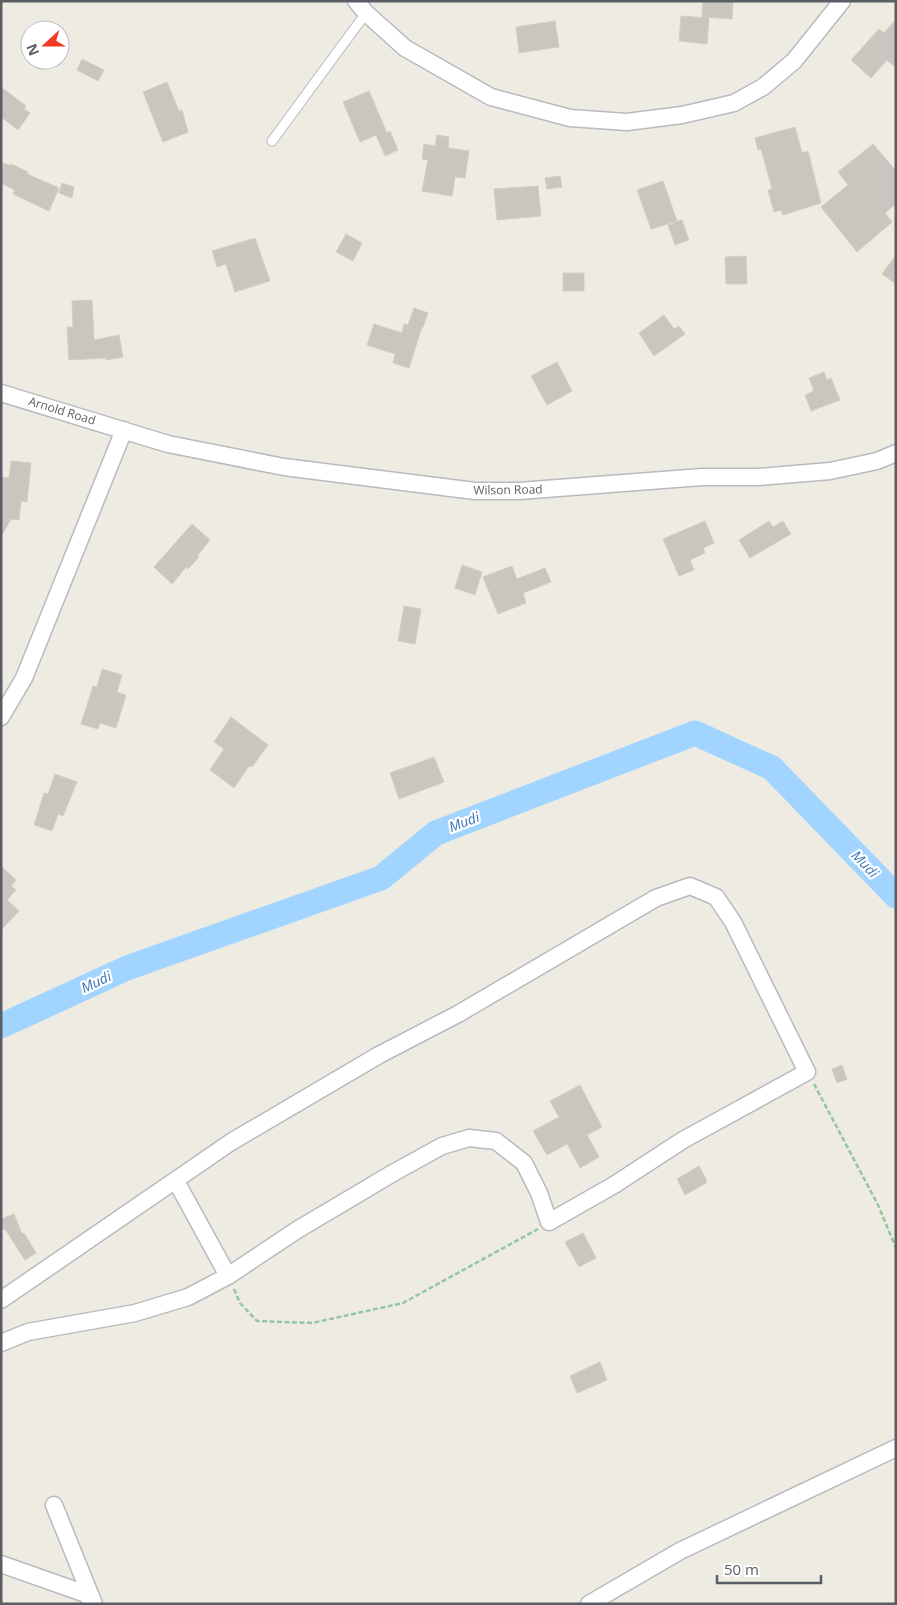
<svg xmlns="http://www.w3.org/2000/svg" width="897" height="1605" font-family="'Open Sans',sans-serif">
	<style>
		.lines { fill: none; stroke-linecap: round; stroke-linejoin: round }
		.river { stroke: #a1d4ff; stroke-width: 25 }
		.building { fill: #c9c6bf; stroke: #d3cec0 }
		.lane-casing { stroke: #b7babf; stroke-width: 11 }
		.street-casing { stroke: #b7babf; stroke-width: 19 }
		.path { stroke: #94c6a4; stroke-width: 2.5; stroke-dasharray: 5 2.5; stroke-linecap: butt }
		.lane { stroke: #fff; stroke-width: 9 }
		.street { stroke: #fff; stroke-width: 16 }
		.labels { text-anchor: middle; stroke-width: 4.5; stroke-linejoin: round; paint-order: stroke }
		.street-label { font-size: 12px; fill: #5a5e64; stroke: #fff }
		.water-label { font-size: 14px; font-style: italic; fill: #3973b7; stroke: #fff }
	</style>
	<rect width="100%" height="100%" fill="#eeece2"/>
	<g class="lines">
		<path class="river" d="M 1,1026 L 127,968 L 381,878 L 436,833 L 695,733 L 772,768 L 896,896"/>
	</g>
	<path class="building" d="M 703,1 L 733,1 L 732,19 L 702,17 Z
		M 681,16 L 709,18 L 707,44 L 679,41 Z
		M 896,19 L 896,68 L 887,60 L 871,78 L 851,60 L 879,29 L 884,33 Z
		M 555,21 L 559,47 L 519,53 L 516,27 Z
		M 82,59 L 104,70 L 98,81 L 77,70 Z
		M 167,82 L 179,111 L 182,110 L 188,132 L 163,142 L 143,92 Z
		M 1,87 L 26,106 L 24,109 L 30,113 L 18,130 L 1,117 Z
		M 369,91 L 387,133 L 390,131 L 398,150 L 385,156 L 376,135 L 360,142 L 343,102 Z
		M 795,127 L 802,153 L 808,151 L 821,203 L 783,215 L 781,210 L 774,212 L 768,190 L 772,189 L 761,149 L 758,150 L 755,138 Z
		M 437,135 L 449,137 L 448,148 L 469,151 L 465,178 L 455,177 L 452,196 L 422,191 L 428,160 L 422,159 L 424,144 L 435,146 Z
		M 873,144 L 896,171 L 896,204 L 885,213 L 892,222 L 857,252 L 821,207 L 848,185 L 838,172 Z
		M 4,163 L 11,166 L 11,164 L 28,172 L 27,174 L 59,188 L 49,211 L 13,194 L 15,190 L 1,183 L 1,170 Z
		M 560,176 L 562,187 L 547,189 L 545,178 Z
		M 663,181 L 677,221 L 651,229 L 637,190 Z
		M 62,183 L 74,187 L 72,198 L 59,193 Z
		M 538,186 L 541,216 L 497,220 L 494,189 Z
		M 682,220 L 689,240 L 675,245 L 668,225 Z
		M 346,234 L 362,243 L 353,261 L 336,252 Z
		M 255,238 L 270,281 L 235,292 L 226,264 L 217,267 L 212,251 Z
		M 896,255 L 896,284 L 882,274 Z
		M 746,256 L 747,284 L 726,284 L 725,257 Z
		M 563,273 L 584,273 L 584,291 L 563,291 Z
		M 92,300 L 94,340 L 119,335 L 123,357 L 106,360 L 106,358 L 69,360 L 67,327 L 73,327 L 72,301 Z
		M 414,308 L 428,313 L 423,327 L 422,327 L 409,368 L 393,363 L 395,354 L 367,345 L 374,324 L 402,333 L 404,324 L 408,325 Z
		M 664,315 L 674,329 L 679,326 L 685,334 L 654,356 L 639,333 Z
		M 557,362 L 572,391 L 547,405 L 531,376 Z
		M 824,372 L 827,380 L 831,378 L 840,400 L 811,411 L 805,395 L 814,391 L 809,378 Z
		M 11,461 L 31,463 L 27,502 L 21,501 L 19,520 L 11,519 L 1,537 L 2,477 L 9,478 Z
		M 705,521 L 714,543 L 703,548 L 705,553 L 690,560 L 694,570 L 679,576 L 663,539 Z
		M 769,521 L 773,527 L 783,521 L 791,534 L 750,558 L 739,540 Z
		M 192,524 L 210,540 L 197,556 L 199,557 L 188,569 L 186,567 L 172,584 L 154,567 Z
		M 462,565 L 482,572 L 475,595 L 455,588 Z
		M 512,566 L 517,579 L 545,568 L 551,582 L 523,593 L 526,603 L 498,614 L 483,577 Z
		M 404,606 L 421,609 L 415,644 L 398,641 Z
		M 102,669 L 122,675 L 117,692 L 126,695 L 116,728 L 100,723 L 98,729 L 81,724 L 93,686 L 97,687 Z
		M 231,717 L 268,745 L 252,767 L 249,766 L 234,788 L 210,770 L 224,749 L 214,742 Z
		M 434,757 L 444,782 L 399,799 L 390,773 Z
		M 55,774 L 77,782 L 63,816 L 58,814 L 52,831 L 34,825 L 44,793 L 48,794 Z
		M 1,866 L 16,880 L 11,886 L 16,890 L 7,900 L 19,911 L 1,930 Z
		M 842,1065 L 847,1079 L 837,1083 L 832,1069 Z
		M 580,1085 L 602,1127 L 587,1135 L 599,1157 L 580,1168 L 567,1144 L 547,1155 L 533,1131 L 559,1117 L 550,1101 Z
		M 699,1166 L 706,1179 L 706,1183 L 685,1195 L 677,1179 Z
		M 14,1214 L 22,1234 L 24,1233 L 36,1253 L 25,1260 L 5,1229 L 1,1230 L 1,1219 Z
		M 583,1233 L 596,1258 L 579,1267 L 565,1242 Z
		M 600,1362 L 607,1380 L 577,1393 L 570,1376 Z"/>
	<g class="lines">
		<g class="lane-casing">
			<path id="lane" d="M 272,141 L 366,13"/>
		</g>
		<g class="street-casing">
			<path id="street" d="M 356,1 L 366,13 L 405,48 L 491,97 L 570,118 L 627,122 L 682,115 L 734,103 L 763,87 L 794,61 L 842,1
				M 1,393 L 168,444 L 284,467 L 475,491 L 519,491 L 702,477 L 759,477 L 830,471 L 877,461 L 896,453
				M 1,717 L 24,678 L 124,430
				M 176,1181 L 228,1276
				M 1,1300 L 231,1142 L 379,1055 L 458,1014 L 656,898 L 690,886 L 716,897 L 733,922 L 807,1072 L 683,1140 L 614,1185 L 549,1222 L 539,1193 L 524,1163 L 496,1141 L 469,1138 L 442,1146 L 393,1173 L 297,1230 L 228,1276 L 188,1297 L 135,1313 L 28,1332 L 1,1343
				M 54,1505 L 94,1604
				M 1,1564 L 86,1594 L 93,1604
				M 589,1604 L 680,1551 L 896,1448"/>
		</g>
		<path class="path" d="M 814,1084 L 878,1205 L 896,1248
			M 234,1289 L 240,1303 L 257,1321 L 312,1323 L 403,1303 L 538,1229"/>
		<use href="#lane" class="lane"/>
		<use href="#street" class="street"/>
	</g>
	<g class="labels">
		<g class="street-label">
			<text transform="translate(62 411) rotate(17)" y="4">Arnold Road</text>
			<text transform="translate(508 490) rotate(-1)" y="4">Wilson Road</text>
		</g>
		<g class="water-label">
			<text transform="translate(464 822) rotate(-21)" y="5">Mudi</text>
			<text transform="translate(865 864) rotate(46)" y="5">Mudi</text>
			<text transform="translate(96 982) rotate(-25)" y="5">Mudi</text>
		</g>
	</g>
	<rect width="897" height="1605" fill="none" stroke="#5a5e64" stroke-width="5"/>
	<g transform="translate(45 45) rotate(249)"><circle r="24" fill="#ffffff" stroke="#bdbfc1"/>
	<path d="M0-4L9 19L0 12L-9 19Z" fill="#f33923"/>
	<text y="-8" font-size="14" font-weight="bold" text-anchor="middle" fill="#5a5e64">N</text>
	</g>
	<path d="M717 1575v8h104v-8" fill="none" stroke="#5a5e64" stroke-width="2.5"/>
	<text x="724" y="1575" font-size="15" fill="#5a5e64" stroke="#ffffff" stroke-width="4" paint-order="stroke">50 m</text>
</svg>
